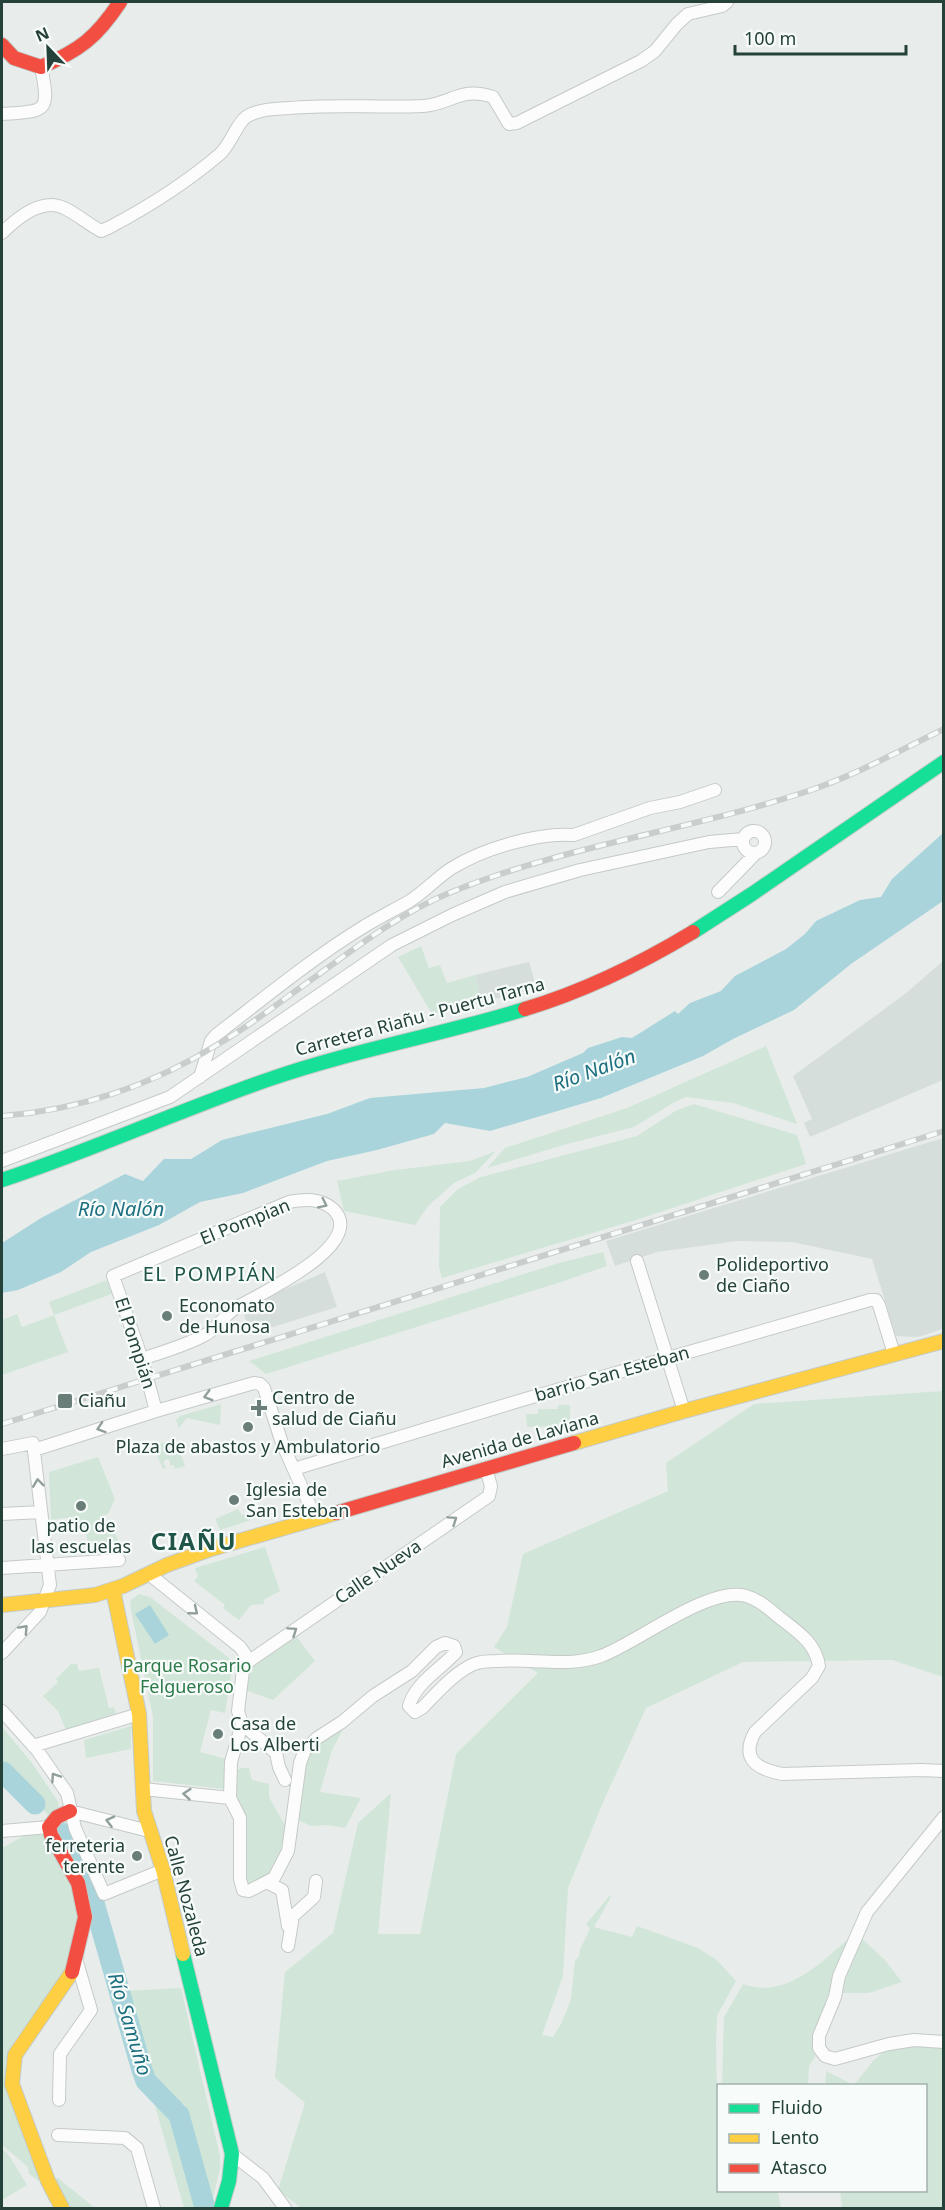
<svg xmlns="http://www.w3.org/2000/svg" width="945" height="2210" font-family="'Noto Sans',sans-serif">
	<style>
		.built { fill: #d6dedb }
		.green { fill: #d1e6d8 }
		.water { fill: #a9d4db }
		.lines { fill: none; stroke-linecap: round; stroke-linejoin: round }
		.river { stroke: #a9d4db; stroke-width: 21 }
		.street-casing { stroke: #c5cac8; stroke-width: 14 }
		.fast-casing { stroke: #c3cbc8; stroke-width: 16 }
		.slow-casing { stroke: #c3cbc8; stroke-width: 16 }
		.jam-casing { stroke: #c3cbc8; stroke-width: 16 }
		.street { stroke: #fcfcfc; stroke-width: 12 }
		.fast { stroke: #16e098; stroke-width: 14 }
		.slow { stroke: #ffcf43; stroke-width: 14 }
		.jam { stroke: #f24e42; stroke-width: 14 }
		.rail-casing { stroke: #c9cdcc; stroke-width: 6 }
		.rail { stroke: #f7fbf9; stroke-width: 4; stroke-dasharray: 11; stroke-linecap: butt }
		.oneway { stroke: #909f9b }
		.poi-dot { fill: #697e78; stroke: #f7fbf9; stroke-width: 2 }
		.labels { text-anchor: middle; stroke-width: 4.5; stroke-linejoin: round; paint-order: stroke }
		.street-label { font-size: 18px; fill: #24423a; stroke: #f7fbf9 }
		.poi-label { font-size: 18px; fill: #24423a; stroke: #f7fbf9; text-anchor: start }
		.park-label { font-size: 18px; fill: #2d7a4b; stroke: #f7fbf9 }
		.water-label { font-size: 20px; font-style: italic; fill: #1c6f80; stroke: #f7fbf9 }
		.neighbourhood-label { font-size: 20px; letter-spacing: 1.5px; fill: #1f5548; stroke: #f7fbf9 }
		.district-label { font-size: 24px; font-weight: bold; letter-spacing: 1.5px; fill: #1f5548; stroke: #f7fbf9 }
	</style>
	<rect width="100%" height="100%" fill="#e8edeb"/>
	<path class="built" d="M 943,961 L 943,1080 L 810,1137 L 804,1123 L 812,1119 L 793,1076 L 905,994 Z
		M 529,962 L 537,989 L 482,1002 L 475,975 Z
		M 943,1138 L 943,1329 L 921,1336 L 916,1337 L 896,1336 L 872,1259 L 792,1242 L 737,1241 L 657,1252 L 615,1266 L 606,1241 Z
		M 325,1272 L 337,1307 L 251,1334 L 244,1315 L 276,1293 Z"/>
	<path class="green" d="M 421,946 L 429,968 L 440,965 L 447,983 L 475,975 L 482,1002 L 432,1014 L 398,957 Z
		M 766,1046 L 797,1124 L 733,1103 L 686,1097 L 673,1103 L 634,1127 L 567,1144 L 487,1168 L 505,1148 L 627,1108 Z
		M 694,1104 L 797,1135 L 806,1164 L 636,1220 L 442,1278 L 439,1267 L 440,1207 L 458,1189 L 481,1177 L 637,1136 L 677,1110 Z
		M 496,1151 L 475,1173 L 454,1183 L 428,1206 L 415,1225 L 344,1211 L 337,1181 L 395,1170 L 470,1161 Z
		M 603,1252 L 607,1266 L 564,1281 L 266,1374 L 249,1361 L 559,1263 Z
		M 107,1280 L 112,1294 L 54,1315 L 68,1352 L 2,1375 L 2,1320 L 17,1314 L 22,1327 L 54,1315 L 49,1302 Z
		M 943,1391 L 943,1677 L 892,1660 L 743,1662 L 646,1708 L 604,1800 L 568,1888 L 563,1976 L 542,2035 L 553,2037 L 562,2022 L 571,1999 L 575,1960 L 579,1957 L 580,1949 L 590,1929 L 586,1924 L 611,1894 L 610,1899 L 594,1927 L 632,1937 L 637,1926 L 698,1948 L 717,1960 L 736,1981 L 717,2016 L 716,2042 L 717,2100 L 718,2104 L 718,2190 L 778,2191 L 781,2208 L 301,2208 L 278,2190 L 305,2103 L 275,2078 L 285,1972 L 333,1933 L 358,1823 L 391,1793 L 378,1934 L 420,1934 L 456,1754 L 538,1673 L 494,1647 L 507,1627 L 523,1554 L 668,1491 L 666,1463 L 754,1404 Z
		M 221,1404 L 220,1425 L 187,1418 L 179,1428 L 176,1420 L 180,1416 Z
		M 558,1405 L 570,1405 L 570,1426 L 527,1427 L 526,1414 L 538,1414 L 538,1409 L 558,1409 Z
		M 175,1439 L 185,1466 L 175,1469 L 174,1465 L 170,1466 L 170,1461 L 167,1459 L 163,1462 L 166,1468 L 163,1469 L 153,1446 Z
		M 98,1457 L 115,1499 L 108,1514 L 102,1516 L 108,1531 L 114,1530 L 122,1550 L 113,1554 L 93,1557 L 83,1525 L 75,1527 L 73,1517 L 51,1520 L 49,1472 Z
		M 264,1504 L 270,1514 L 220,1530 L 215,1519 L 238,1509 L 242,1515 Z
		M 265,1547 L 280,1591 L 263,1600 L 265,1604 L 251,1605 L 239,1620 L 223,1608 L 225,1605 L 194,1581 L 198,1576 L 195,1568 Z
		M 139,1594 L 150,1597 L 233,1661 L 225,1713 L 211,1710 L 200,1752 L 226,1759 L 224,1789 L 153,1781 L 153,1717 L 130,1605 L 131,1600 Z
		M 296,1636 L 315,1661 L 273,1700 L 245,1690 L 252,1665 Z
		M 71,1664 L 77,1664 L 79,1671 L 99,1668 L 109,1708 L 114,1707 L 116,1714 L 66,1730 L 58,1711 L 43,1696 L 58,1682 L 56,1679 Z
		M 131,1726 L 131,1749 L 86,1758 L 84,1740 Z
		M 345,1726 L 332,1750 L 320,1792 L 361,1798 L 345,1828 L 328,1825 L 311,1826 L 296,1819 L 303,1765 L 309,1751 Z
		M 2,1727 L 32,1763 L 59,1803 L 58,1810 L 48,1815 L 2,1765 Z
		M 242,1768 L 249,1768 L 252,1780 L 269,1784 L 269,1797 L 286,1827 L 279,1858 L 271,1873 L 250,1886 L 245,1881 L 236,1804 L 235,1771 Z
		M 43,1833 L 72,1884 L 79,1912 L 65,1974 L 15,2040 L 5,2064 L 16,2111 L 43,2179 L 39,2181 L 29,2174 L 28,2167 L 2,2145 L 2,1848 L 25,1835 Z
		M 861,1938 L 884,1959 L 902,1982 L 869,1993 L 840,1993 Z
		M 847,1940 L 817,2026 L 812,2044 L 815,2057 L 809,2066 L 808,2085 L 722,2086 L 724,2017 L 743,1984 C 784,1999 819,1965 847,1940 Z
		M 181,1988 L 220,2156 L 220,2169 L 211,2207 L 185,2105 L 156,2087 L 147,2075 L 124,1991 Z
		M 918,2044 L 943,2045 L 943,2208 L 842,2208 L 840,2191 L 926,2190 L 926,2086 L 825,2086 L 826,2071 L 854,2085 L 873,2061 L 889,2047 Z
		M 152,2095 L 177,2111 L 205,2208 L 184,2208 Z
		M 3,2149 L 10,2157 L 27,2185 L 2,2200 Z
		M 58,2178 L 95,2208 L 68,2208 L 54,2180 Z"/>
	<path class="water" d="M 942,834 L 943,901 L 851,964 L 794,1010 L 733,1039 L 703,1056 L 601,1098 L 490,1131 L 445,1123 L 434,1134 L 377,1150 L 327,1161 L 243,1193 L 200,1202 L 159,1225 L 91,1252 L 61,1272 L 18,1290 L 2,1293 L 2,1243 L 41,1218 L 125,1174 L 143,1181 L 164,1159 L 191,1159 L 222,1140 L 327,1114 L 370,1098 L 484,1088 L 527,1077 L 583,1053 L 588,1048 L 622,1037 L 632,1038 L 675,1011 L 678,1014 L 690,1003 L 721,991 L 735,976 L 786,949 L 805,934 L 816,921 L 860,900 L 881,897 L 892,879 Z
		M 150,1605 L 169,1635 L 155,1644 L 135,1614 Z"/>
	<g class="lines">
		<path class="river" d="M 3,1772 L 35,1804
			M 62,1833 L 90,1889 L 142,2070 L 146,2081 L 179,2115 L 205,2208"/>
		<g class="street-casing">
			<path id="street" d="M 2,114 C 45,111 51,114 41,67
				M 2,233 C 16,219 42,197 64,208 C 77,214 88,224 101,231 L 110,227 C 148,207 187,182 220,154 C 231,144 237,123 246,117 C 258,109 276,109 290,108 C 334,104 379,108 423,106 C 451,104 461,86 493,97 L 509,124 L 517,123 L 641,61 L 655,51 L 677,24 L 688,14 L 722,6 L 727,2
				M743 842a11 11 0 1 1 22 0a11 11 0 1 1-22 0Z
				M 718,892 L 756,853
				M 200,1077 L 211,1041 L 216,1035 C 263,999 310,960 360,929 C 376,919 392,911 408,902 C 424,893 436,878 452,868 C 483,849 538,832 574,835 L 650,808 L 680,802 L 715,790
				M 2,1161 L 170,1097 L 392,945 L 452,915 L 505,892 L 580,870 L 709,842 L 743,839
				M 637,1261 L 684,1411
				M 142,1359 C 162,1352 184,1346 203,1336 C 215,1331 223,1317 234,1309 C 255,1296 370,1245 333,1209 C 320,1198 305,1199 289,1202 L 113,1276 L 142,1359 L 156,1411
				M 2,1449 L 33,1443 L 50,1585 L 40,1612 L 2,1653
				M 34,1450 L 156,1411 L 254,1383 L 260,1384 L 264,1388 L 282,1443 L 316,1519
				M 294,1469 L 522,1400 L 870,1300 L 876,1300 L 879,1305 L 894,1354
				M 2,1514 L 41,1512
				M 2,1568 L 119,1560
				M 149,1574 L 240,1647 L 245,1654 L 238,1711 L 242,1724 L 276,1753 L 279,1767 L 285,1780
				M 245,1664 L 489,1496 L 491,1486 L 486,1469
				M 2,1711 L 37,1750 L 67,1793 L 75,1828 L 104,1894 L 163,1870
				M 242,1724 L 231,1762 L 230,1798 L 240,1818 L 240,1879 L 243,1890 L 249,1891 L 274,1878 L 288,1851 L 300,1763 L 305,1750 L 317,1738 L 342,1722 L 373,1696 L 412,1671 L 436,1647 L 445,1643 L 454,1646 L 456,1652 C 441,1669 415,1683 409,1706 L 415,1712 L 422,1708 C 437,1693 455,1672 474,1664 C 481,1661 490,1661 497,1661 C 531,1658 568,1668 601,1656 C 637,1643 708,1586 746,1596 C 761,1600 772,1612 784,1621 C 801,1634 816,1645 819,1666 L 812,1678 L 755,1732 C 740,1759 757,1769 782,1774 L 921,1770 L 944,1771
				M 33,1746 L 139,1714
				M 143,1789 L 230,1798
				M 70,1811 L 149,1831
				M 944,1817 L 867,1912 L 839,1976 L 835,1997 L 819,2036 L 819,2048 L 825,2056 L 835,2059 L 889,2044 L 914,2040 L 944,2042
				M 2,1831 L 49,1827
				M 268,1883 L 282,1890 L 288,1926
				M 288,1946 L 293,1916 L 314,1897 L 316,1881
				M 59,2100 L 60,2054 L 91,2010 L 76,1959
				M 58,2135 L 125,2138 L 137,2148 L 154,2208
				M 232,2154 L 263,2178 L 285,2208"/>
		</g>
		<g class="fast-casing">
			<path id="fast" d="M 693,932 L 752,894 L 944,762
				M 2,1180 C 93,1150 180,1110 270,1079 C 354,1050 441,1035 525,1009
				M 183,1954 L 232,2154 L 229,2181 L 221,2208"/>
		</g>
		<g class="slow-casing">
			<path id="slow" d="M 574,1443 L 684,1411 L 944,1341
				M 113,1590 L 139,1714 L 144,1811 L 163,1870 L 183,1954
				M 2,1605 L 95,1595 L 123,1586 L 167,1565 L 211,1549 L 336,1513
				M 62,2208 L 48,2181 L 12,2084 L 15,2055 L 72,1972"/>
		</g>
		<g class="jam-casing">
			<path id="jam" d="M 2,45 L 14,58 L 41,67 C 80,50 96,38 120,2
				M 525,1009 C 585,991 640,964 693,932
				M 336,1513 L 574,1443
				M 70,1811 L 57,1817 L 49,1827 L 51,1835 L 78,1883 L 85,1917 L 72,1972"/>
		</g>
		<use href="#street" class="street"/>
		<use href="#fast" class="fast"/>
		<use href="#slow" class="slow"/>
		<use href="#jam" class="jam"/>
		<g class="rail-casing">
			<path id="rail" d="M 2,1116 C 80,1110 153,1085 220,1043 C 254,1023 285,998 318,975 C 359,945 401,913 449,893 C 563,846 686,831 802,793 C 852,777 897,752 944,729
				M 2,1424 L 944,1131"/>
		</g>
		<use href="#rail" class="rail"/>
	</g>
	<defs><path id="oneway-chevron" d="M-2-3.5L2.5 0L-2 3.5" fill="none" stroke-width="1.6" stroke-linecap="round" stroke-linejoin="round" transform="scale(1.5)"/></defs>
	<g class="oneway">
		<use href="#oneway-chevron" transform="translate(323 1204) rotate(26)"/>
		<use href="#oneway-chevron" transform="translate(208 1396) rotate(164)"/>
		<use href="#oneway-chevron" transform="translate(101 1428) rotate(162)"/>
		<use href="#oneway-chevron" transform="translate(38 1483) rotate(-97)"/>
		<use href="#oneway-chevron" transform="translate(453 1520) rotate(-34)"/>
		<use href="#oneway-chevron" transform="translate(194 1611) rotate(39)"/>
		<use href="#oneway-chevron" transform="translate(24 1629) rotate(-47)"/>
		<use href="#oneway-chevron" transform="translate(293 1631) rotate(-34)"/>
		<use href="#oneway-chevron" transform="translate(55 1777) rotate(-124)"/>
		<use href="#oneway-chevron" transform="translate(187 1794) rotate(-175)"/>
		<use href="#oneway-chevron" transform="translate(110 1821) rotate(-166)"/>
	</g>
	<g class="poi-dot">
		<circle cx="704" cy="1275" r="6"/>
		<circle cx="167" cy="1316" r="6"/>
		<rect x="57" y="1393" width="16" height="16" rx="3"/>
		<path d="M256 1399h6v6h6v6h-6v6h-6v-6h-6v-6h6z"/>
		<circle cx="248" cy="1427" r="6"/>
		<circle cx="234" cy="1500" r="6"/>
		<circle cx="81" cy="1506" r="6"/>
		<circle cx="218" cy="1734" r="6"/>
		<circle cx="137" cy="1856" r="6"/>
	</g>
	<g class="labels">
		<g class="street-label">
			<text transform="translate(420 1017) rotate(-15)" y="6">Carretera Riañu - Puertu Tarna</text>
			<text transform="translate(245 1222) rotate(-22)" y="6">El Pompian</text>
			<text transform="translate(135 1343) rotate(72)" y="6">El Pompián</text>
			<text transform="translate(612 1374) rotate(-16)" y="6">barrio San Esteban</text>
			<text transform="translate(520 1440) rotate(-16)" y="6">Avenida de Laviana</text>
			<text transform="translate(378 1572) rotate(-34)" y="6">Calle Nueva</text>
			<text transform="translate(186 1896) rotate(75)" y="6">Calle Nozaleda</text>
		</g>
		<g class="poi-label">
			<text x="716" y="1271">Polideportivo<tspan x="716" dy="21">de Ciaño</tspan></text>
			<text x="179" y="1312">Economato<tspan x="179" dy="21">de Hunosa</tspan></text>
			<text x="272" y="1404">Centro de<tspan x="272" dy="21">salud de Ciañu</tspan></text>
			<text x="78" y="1407">Ciañu</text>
			<text x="248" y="1453" text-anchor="middle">Plaza de abastos y Ambulatorio</text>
			<text x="246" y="1496">Iglesia de<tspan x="246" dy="21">San Esteban</tspan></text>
			<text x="81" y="1532" text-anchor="middle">patio de<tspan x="81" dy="21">las escuelas</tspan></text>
			<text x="230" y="1730">Casa de<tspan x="230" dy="21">Los Alberti</tspan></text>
			<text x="125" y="1852" text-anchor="end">ferreteria<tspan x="125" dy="21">terente</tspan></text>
		</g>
		<g class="park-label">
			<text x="187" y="1672">Parque Rosario<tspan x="187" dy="21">Felgueroso</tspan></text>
		</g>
		<g class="water-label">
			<text transform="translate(594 1070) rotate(-20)" y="7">Río Nalón</text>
			<text x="121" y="1216">Río Nalón</text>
			<text transform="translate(130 2024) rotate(73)" y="7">Río Samuño</text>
		</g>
		<g class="neighbourhood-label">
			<text x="210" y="1281">EL POMPIÁN</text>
		</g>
		<g class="district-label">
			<text x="194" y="1550">CIAÑU</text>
		</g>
	</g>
	<rect width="945" height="2210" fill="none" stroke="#24423a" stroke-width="6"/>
	<rect x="717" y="2084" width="210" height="108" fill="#f7fbf9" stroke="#a3b1ad" stroke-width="1.5"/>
	<rect x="729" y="2104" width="30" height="9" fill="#16e098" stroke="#a3b1ad" stroke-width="1.5"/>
	<text x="771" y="2114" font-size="18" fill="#24423a">Fluido</text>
	<rect x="729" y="2134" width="30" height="9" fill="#ffcf43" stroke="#a3b1ad" stroke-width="1.5"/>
	<text x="771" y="2144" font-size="18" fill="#24423a">Lento</text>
	<rect x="729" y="2164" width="30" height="9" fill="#f24e42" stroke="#a3b1ad" stroke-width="1.5"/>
	<text x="771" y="2174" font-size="18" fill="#24423a">Atasco</text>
	<g transform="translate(48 48) rotate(337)" stroke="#f7fbf9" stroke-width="4.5" paint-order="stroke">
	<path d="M0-4.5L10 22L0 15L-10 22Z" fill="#24423a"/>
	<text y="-9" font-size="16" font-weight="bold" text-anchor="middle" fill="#24423a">N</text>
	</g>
	<path d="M735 45v9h171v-9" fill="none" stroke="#24423a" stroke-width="3"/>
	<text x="744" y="45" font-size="18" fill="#24423a" stroke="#f7fbf9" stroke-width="4.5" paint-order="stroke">100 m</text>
</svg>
